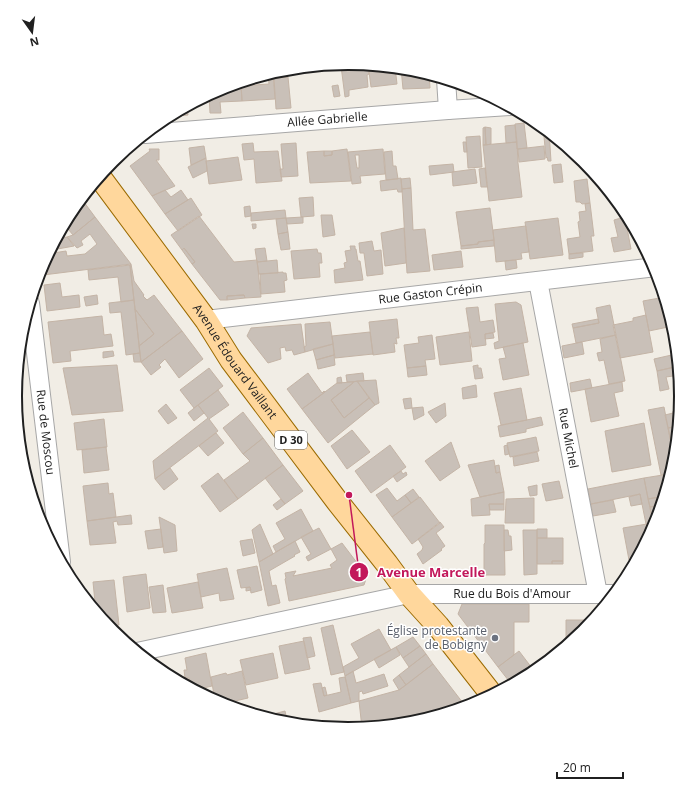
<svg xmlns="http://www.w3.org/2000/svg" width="697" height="792" font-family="'Open Sans',sans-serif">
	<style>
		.building { fill: #c9c0b8; stroke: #c4b4a6; fill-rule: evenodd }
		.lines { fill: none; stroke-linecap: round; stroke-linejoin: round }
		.street-casing { stroke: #a7a7a7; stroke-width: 20 }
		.primary-casing { stroke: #9b6b00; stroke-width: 24 }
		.street { stroke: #fff; stroke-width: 18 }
		.primary { stroke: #ffd79c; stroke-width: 22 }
		.worship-dot { fill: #6b7280; stroke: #fff; stroke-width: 1.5 }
		.labels { text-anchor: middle; stroke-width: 3; stroke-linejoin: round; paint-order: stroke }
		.shield { fill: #fff; stroke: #636363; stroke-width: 1 }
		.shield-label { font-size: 11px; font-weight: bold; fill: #202020 }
		.street-label { font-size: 12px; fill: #202020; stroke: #fff }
		.worship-label { font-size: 12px; fill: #5b616d; stroke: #fff; text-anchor: end }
		.rim { fill: none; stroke: #202020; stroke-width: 2 }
		.leader { fill: none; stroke: #c2185b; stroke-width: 1.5 }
		.callout-dot { fill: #c2185b; stroke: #fff; stroke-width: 1.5 }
		.mark-label { font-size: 12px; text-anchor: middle; font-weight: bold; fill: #fff }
		.callout-label { font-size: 13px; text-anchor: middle; font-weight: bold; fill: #c2185b; stroke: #fff; stroke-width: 3; stroke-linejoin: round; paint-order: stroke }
	</style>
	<rect width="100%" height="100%" fill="#f1ede5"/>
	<path class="building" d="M 352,63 L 368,64 L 369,74 L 367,75 L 368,87 L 349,90 L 349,96 L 345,97 L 341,66 L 352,64 Z
		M 368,64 L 395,67 L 397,84 L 371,87 Z
		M 401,68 L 417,70 L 418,74 L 429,74 L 430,88 L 403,89 Z
		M 287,69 L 287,76 L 288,77 L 274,78 L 273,72 L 281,70 Z
		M 273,72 L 275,99 L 242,101 L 241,86 L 269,84 L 268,74 Z
		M 288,77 L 291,108 L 276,109 L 274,78 Z
		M 241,82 L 242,101 L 220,102 L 221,113 L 210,113 L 209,94 L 221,88 L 230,87 L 230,85 Z
		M 338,85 L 340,96 L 334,97 L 332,86 Z
		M 187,106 L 188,115 L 178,116 L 177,111 Z
		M 524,123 L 527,148 L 517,149 L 515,124 Z
		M 515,125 L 517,142 L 506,143 L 505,126 Z
		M 543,126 L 549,131 L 551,161 L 548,161 L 547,157 L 546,158 Z
		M 485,127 L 486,145 L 483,145 L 483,128 Z
		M 485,127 L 491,128 L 491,144 L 486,145 Z
		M 480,136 L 482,167 L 468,168 L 466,137 Z
		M 463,142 L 466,142 L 467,152 L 464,152 Z
		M 517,142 L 518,163 L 522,197 L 489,201 L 483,145 Z
		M 253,143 L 254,152 L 278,151 L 282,181 L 256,183 L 254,159 L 244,160 L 242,144 Z
		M 296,143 L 298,176 L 281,177 L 280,169 L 283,169 L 281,144 Z
		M 204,146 L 206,158 L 191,165 L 189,148 Z
		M 544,146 L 545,159 L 519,162 L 518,149 Z
		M 570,148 L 580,157 L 571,158 Z
		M 149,149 L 159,149 L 159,160 L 156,160 L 175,186 L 152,196 L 130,166 L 150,151 Z
		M 347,149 L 351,181 L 310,183 L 307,152 L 324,151 L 324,156 L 332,155 L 332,151 Z
		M 383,149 L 385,174 L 360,176 L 361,183 L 352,184 L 348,152 ZM 355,155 L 359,155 L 359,168 L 357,168 Z
		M 324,151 L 332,151 L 332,155 L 324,156 Z
		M 392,151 L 393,166 L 396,166 L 398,179 L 386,180 L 384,152 Z
		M 238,157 L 242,180 L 209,184 L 206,161 Z
		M 206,158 L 207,171 L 193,178 L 188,167 Z
		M 453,164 L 454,172 L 430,175 L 429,166 Z
		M 561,164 L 563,182 L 554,183 L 552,165 Z
		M 485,168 L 487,187 L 481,187 L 479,169 Z
		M 475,169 L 477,183 L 453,186 L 452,172 Z
		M 401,178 L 402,192 L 398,192 L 397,189 L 381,191 L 380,181 Z
		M 410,178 L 411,188 L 402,189 L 401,179 Z
		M 587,179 L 590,203 L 582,204 L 580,202 L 576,202 L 574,181 Z
		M 411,188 L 413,230 L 425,229 L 430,271 L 407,273 L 402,189 Z
		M 165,190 L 171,197 L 181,190 L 188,200 L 165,214 L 152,196 Z
		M 313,197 L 314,216 L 301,217 L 299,198 Z
		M 81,198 L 95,217 L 73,235 L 64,224 L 71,211 Z
		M 191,198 L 202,215 L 178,231 L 165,214 Z
		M 590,203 L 594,236 L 591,236 L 593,251 L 569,254 L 567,239 L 580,237 L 578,222 L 580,221 L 579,212 L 586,211 L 585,204 Z
		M 250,206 L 251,216 L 245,217 L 244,207 Z
		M 619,207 L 623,207 L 631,249 L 614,252 L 611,238 L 618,237 L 614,220 L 621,218 Z
		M 490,208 L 494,240 L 478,242 L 478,244 L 461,246 L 456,212 Z
		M 285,210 L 286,218 L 251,221 L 251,213 Z
		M 321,215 L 332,215 L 335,235 L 323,237 Z
		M 199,216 L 234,262 L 257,260 L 261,297 L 245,298 L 244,295 L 227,296 L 227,300 L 220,300 L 192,264 L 195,262 L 184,248 L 182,250 L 171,235 Z
		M 95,217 L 131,264 L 43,275 L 42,266 L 50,250 L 52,250 L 53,253 L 66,251 L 67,256 L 85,254 L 97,244 L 90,234 L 81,241 L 83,245 L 77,248 L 67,237 L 73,235 Z
		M 303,217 L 303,223 L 287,224 L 286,218 Z
		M 286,218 L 288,232 L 278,234 L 276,219 Z
		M 558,218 L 563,255 L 530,259 L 525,222 Z
		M 252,224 L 256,224 L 256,228 L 253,229 Z
		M 526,226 L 529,252 L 521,253 L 522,259 L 496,262 L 493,230 Z
		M 404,228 L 406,263 L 385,266 L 381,233 Z
		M 636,229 L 645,247 L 639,248 Z
		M 288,232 L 290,249 L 281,250 L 278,234 Z
		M 67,237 L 74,246 L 52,250 L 52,247 L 56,239 Z
		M 494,240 L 494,246 L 461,249 L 461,246 L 478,244 L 478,242 Z
		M 372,241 L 374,251 L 381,250 L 383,274 L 367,276 L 364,253 L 360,253 L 359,243 Z
		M 350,246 L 355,246 L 355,249 L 356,249 L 358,261 L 360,261 L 363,280 L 335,283 L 334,270 L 345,268 L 344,263 L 347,262 L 345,251 L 351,250 Z
		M 184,248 L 195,262 L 192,264 L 182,250 Z
		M 265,248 L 267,261 L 257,262 L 255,249 Z
		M 317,249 L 318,253 L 321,253 L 322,263 L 319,263 L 320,277 L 294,279 L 291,251 Z
		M 461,251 L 463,267 L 434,270 L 432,255 Z
		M 583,253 L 583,257 L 569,259 L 569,254 Z
		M 277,260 L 278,273 L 259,274 L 257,262 Z
		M 516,260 L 517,268 L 506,270 L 505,261 Z
		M 131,264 L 134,281 L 144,295 L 143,296 L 147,300 L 154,295 L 182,331 L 141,362 L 139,346 L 154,334 L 135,309 L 130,265 Z
		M 130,265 L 134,300 L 121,302 L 118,277 L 89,280 L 88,270 Z
		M 283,272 L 283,273 L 286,273 L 287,280 L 284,281 L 285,292 L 261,294 L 260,274 Z
		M 60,283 L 62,297 L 79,295 L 80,307 L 47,311 L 44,285 Z
		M 97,295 L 98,304 L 86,306 L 84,297 Z
		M 244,295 L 245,298 L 227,300 L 227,296 Z
		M 665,297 L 673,326 L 649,331 L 643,301 Z
		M 134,300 L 140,353 L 126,355 L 121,312 L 110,313 L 109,303 Z
		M 516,302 L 521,305 L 528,342 L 495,349 L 494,343 L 499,341 L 495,304 Z
		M 610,305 L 616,335 L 576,343 L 573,328 L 599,323 L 596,308 Z
		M 478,307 L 480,322 L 493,320 L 495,332 L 485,334 L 486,345 L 472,347 L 466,308 Z
		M 135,309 L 154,334 L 139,346 L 139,345 Z
		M 646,315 L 653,352 L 620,358 L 613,325 L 633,321 L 633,318 Z
		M 102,316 L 104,335 L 111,334 L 113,346 L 70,351 L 71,361 L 53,363 L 48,322 Z
		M 397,319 L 399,338 L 396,338 L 397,344 L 394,343 L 395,352 L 373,355 L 369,322 Z
		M 598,319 L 599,323 L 573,328 L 572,324 Z
		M 330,322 L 333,344 L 305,352 L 304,347 L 306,346 L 305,324 Z
		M 301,324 L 305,352 L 294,355 L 292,350 L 286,351 L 285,347 L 280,348 L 281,359 L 268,363 L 247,336 L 251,328 Z
		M 182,331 L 203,359 L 179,378 L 165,359 L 159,365 L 161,367 L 151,375 L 141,362 Z
		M 370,332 L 373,354 L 335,358 L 332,336 Z
		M 469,332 L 472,361 L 440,365 L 436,337 Z
		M 493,333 L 494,338 L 485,339 L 485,334 Z
		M 432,335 L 435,359 L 425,360 L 426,366 L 407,368 L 404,345 L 419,343 L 418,337 Z
		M 616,335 L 625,381 L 609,384 L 604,360 L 599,361 L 597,353 L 602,352 L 600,339 Z
		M 582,342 L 584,354 L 564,358 L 562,346 Z
		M 523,343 L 529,375 L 503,380 L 499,359 L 506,358 L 503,347 Z
		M 333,344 L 334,355 L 316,360 L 313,349 Z
		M 113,351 L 114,356 L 103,358 L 103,352 Z
		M 676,352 L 678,352 L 679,366 L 657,371 L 654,359 L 676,354 Z
		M 140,353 L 141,362 L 134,362 L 133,354 Z
		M 334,355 L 335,365 L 318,369 L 316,360 Z
		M 117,365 L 123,411 L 72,415 L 63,368 Z
		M 478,365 L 478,368 L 481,368 L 483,378 L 475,379 L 473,366 Z
		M 426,366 L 427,375 L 408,377 L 407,368 Z
		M 679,366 L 680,375 L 666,377 L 669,389 L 660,391 L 657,371 Z
		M 209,368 L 223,386 L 194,408 L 180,390 Z
		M 308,373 L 322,393 L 324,391 L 325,392 L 302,409 L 287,389 Z
		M 363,373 L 364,381 L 347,382 L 346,375 Z
		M 341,377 L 342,383 L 337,383 L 337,378 Z
		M 590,379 L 592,388 L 571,392 L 570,383 Z
		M 376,380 L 379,403 L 375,405 L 357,381 Z
		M 357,381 L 369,398 L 344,418 L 331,400 L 353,383 L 353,382 Z
		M 353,382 L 353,383 L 331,400 L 344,418 L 369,398 L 375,405 L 328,443 L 302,409 L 337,383 Z
		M 622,382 L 623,391 L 614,393 L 619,416 L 591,422 L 585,389 Z
		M 476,385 L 477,397 L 463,399 L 462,388 Z
		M 521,388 L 527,420 L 501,425 L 494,393 Z
		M 218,390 L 229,405 L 209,419 L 218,431 L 155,479 L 153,461 L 208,418 L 198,405 Z
		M 411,398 L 412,408 L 405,409 L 403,399 Z
		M 445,403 L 446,416 L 436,423 L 428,412 Z
		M 166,404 L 177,418 L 168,424 L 158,411 Z
		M 198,405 L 204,413 L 194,421 L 188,413 Z
		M 423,407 L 424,415 L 414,420 L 412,408 Z
		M 664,407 L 675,463 L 672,473 L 661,475 L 648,410 Z
		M 681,410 L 679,426 L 668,428 L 665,415 L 673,413 L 673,411 Z
		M 243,412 L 263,438 L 243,454 L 223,428 Z
		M 541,417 L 543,425 L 526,429 L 526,432 L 500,437 L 498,426 Z
		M 104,419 L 107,447 L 77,450 L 74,423 Z
		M 644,423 L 651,465 L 612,472 L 605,431 Z
		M 679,426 L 677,447 L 672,448 L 668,428 Z
		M 352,430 L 370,452 L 347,469 L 331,446 Z
		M 216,433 L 224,443 L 208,456 L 199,446 Z
		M 536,437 L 539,451 L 510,457 L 507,443 Z
		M 263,438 L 283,465 L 238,499 L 224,480 L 250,461 L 243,454 Z
		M 451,442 L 460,467 L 440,481 L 425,461 Z
		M 390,445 L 406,467 L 371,493 L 355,471 Z
		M 507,445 L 509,454 L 505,455 L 504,446 Z
		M 106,447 L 109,470 L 84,473 L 82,450 Z
		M 537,452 L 539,461 L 514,466 L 513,457 Z
		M 494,460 L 496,473 L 500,472 L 504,492 L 480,497 L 468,465 Z
		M 283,465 L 303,491 L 285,504 L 265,478 Z
		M 499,465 L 500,472 L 496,473 L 495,466 Z
		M 170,468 L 178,479 L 164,490 L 155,479 Z
		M 401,471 L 403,474 L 406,472 L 407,475 L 397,482 L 393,476 Z
		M 218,473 L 238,499 L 220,512 L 201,486 Z
		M 669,474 L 670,480 L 665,496 L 648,499 L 644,478 Z
		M 644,478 L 653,523 L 646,524 L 640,494 L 591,504 L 588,489 Z
		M 559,481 L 563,498 L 546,501 L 542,484 Z
		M 108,483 L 109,494 L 113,493 L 116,517 L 87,521 L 83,486 Z
		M 537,485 L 537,495 L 530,496 L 528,487 Z
		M 387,488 L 397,501 L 405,495 L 411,503 L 392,517 L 376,495 Z
		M 413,489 L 419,497 L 411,503 L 405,495 Z
		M 504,492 L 504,504 L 489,504 L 490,515 L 472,516 L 471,499 Z
		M 640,494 L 642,504 L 631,506 L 629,497 Z
		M 665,496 L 662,505 L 650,507 L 648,499 Z
		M 420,497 L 440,523 L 412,544 L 392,517 Z
		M 534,498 L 534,523 L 505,523 L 506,499 Z
		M 281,499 L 285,504 L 277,510 L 273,505 Z
		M 613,500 L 616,512 L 593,516 L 591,504 Z
		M 489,504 L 504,504 L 504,510 L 490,510 Z
		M 662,505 L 657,524 L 654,528 L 650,507 Z
		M 301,509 L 313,531 L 276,552 L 273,546 L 285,539 L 276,523 Z
		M 131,515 L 132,524 L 118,525 L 117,521 L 113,522 L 116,543 L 90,545 L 87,521 Z
		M 159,517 L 175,525 L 177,551 L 164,553 Z
		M 440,522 L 444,527 L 436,533 L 445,546 L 441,549 L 442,550 L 423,564 L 417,554 L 422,550 L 423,547 L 418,539 Z
		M 653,523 L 654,528 L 638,559 L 629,560 L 623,528 Z
		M 260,524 L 273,554 L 259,562 L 252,530 Z
		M 485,525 L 504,525 L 505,575 L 484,575 L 484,544 L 485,543 Z
		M 319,528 L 331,549 L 308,561 L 306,557 L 311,554 L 301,537 Z
		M 161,529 L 163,547 L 148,549 L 145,531 Z
		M 537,529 L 547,529 L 547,538 L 537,538 Z
		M 504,530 L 508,530 L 509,536 L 511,536 L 512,550 L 504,551 Z
		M 523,530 L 537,530 L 537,574 L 524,575 Z
		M 537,538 L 563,538 L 563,561 L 552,561 L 552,564 L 537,564 Z
		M 252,539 L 255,553 L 243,556 L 240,541 Z
		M 295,541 L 300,552 L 294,555 L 295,556 L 269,571 L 272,586 L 276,585 L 280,603 L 268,606 L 259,562 Z
		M 342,543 L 367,576 L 364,585 L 289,601 L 285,579 L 286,578 L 285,573 L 296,571 L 293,576 L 332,568 L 330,565 L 337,560 L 331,549 Z
		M 552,561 L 563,561 L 563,564 L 552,564 Z
		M 257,566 L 262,590 L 251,593 L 250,587 L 241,588 L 237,570 Z
		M 227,568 L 234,599 L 220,601 L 219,593 L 201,597 L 197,574 Z
		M 146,574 L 150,608 L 127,612 L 123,577 Z
		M 114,580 L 119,625 L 109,627 L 96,612 L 93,582 Z
		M 198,582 L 203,608 L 172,613 L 167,588 Z
		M 163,585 L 166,612 L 153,613 L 149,587 Z
		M 250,587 L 251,590 L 246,591 L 246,588 Z
		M 462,604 L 529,604 L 529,622 L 514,622 L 514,655 L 498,667 L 458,614 Z
		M 566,620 L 592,620 L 592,622 L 584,632 L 570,643 L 566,643 Z
		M 333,625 L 344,672 L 331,675 L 321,628 Z
		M 379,629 L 391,650 L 345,676 L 343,667 L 359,658 L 351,644 Z
		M 311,637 L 315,656 L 307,658 L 303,638 Z
		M 413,637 L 420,646 L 403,658 L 396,647 Z
		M 304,641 L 310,669 L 285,674 L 279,646 Z
		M 420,646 L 426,654 L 409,667 L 403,658 Z
		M 396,647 L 400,655 L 379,668 L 374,659 Z
		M 519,651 L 535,672 L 512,685 L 498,667 Z
		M 206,653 L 212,686 L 195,690 L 188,686 L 190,686 L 189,678 L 185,678 L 184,670 L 187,670 L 185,658 Z
		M 273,653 L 278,678 L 246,685 L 240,660 Z
		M 426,654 L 433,664 L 406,685 L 399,675 Z
		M 433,664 L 463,703 L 450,712 L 413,723 L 362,728 L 359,701 L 399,690 Z
		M 242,671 L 248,698 L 222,704 L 215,701 L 211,677 L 226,673 L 227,675 Z
		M 353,671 L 356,683 L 384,674 L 388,686 L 363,694 L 362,691 L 359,692 L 359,701 L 351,703 L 345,676 Z
		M 399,675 L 406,685 L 399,690 L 393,680 Z
		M 345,677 L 351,703 L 319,712 L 313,684 L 321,683 L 324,696 L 341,692 L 339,678 Z
		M 325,687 L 327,695 L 324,696 L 322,688 Z
		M 285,711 L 287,720 L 280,722 L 262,717 Z"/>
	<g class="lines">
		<g class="street-casing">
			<g id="street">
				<path d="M 446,79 L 448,110"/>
				<path id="s1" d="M 145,134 L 448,110 L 510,106"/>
				<path id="s2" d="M 538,281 L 598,594"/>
				<path id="s3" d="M 30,303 L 61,562"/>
				<path id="s4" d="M 206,320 L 656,267"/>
				<path id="s5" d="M 137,652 L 409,594 L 615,594"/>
			</g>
		</g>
		<g class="primary-casing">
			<g id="primary">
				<path id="s6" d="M 99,176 L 206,320 L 231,360 L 337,501 L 387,564 L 409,594 L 438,626 L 492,695"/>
			</g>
		</g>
		<use href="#street" class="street"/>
		<use href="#primary" class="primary"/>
	</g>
	<circle class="worship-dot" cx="495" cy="638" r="4"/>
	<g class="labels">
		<rect class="shield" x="275" y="431" width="32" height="18" rx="3"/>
		<g class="shield-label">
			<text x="291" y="444">D 30</text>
		</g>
		<g class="street-label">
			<text dy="4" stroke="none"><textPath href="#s1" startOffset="183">Allée Gabrielle</textPath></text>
			<text dy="4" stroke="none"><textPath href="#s4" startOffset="226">Rue Gaston Crépin</textPath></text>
			<text dy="4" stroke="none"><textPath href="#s6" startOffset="230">Avenue Édouard Vaillant</textPath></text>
			<text dy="4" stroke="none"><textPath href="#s3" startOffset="130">Rue de Moscou</textPath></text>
			<text dy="4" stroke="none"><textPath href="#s2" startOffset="160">Rue Michel</textPath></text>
			<text dy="4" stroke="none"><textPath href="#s5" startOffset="381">Rue du Bois d'Amour</textPath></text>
		</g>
		<g class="worship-label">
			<text x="487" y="635">Église protestante<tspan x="487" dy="14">de Bobigny</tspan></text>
		</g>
	</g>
	<path d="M0 0H697V792H0ZM22 396a326 326 0 1 1 652 0a326 326 0 1 1-652 0Z" fill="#fff" fill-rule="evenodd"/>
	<path class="rim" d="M22 396a326 326 0 1 1 652 0a326 326 0 1 1-652 0Z"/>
	<path class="leader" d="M349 495L359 572"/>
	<g class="callout-dot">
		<circle cx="349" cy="495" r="4"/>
		<circle cx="359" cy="572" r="10"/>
	</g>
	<g class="mark-label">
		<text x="359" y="577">1</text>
	</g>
	<g class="callout-label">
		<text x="431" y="577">Avenue Marcelle</text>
	</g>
	<g transform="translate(32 32) rotate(166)" stroke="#ffffff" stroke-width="3" paint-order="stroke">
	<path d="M0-3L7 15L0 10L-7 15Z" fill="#202020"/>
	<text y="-6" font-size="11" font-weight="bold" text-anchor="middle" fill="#202020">N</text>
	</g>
	<path d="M557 772v6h66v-6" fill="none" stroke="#202020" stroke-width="2"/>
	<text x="563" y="772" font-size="12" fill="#202020" stroke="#ffffff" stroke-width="3" paint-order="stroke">20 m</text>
</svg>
